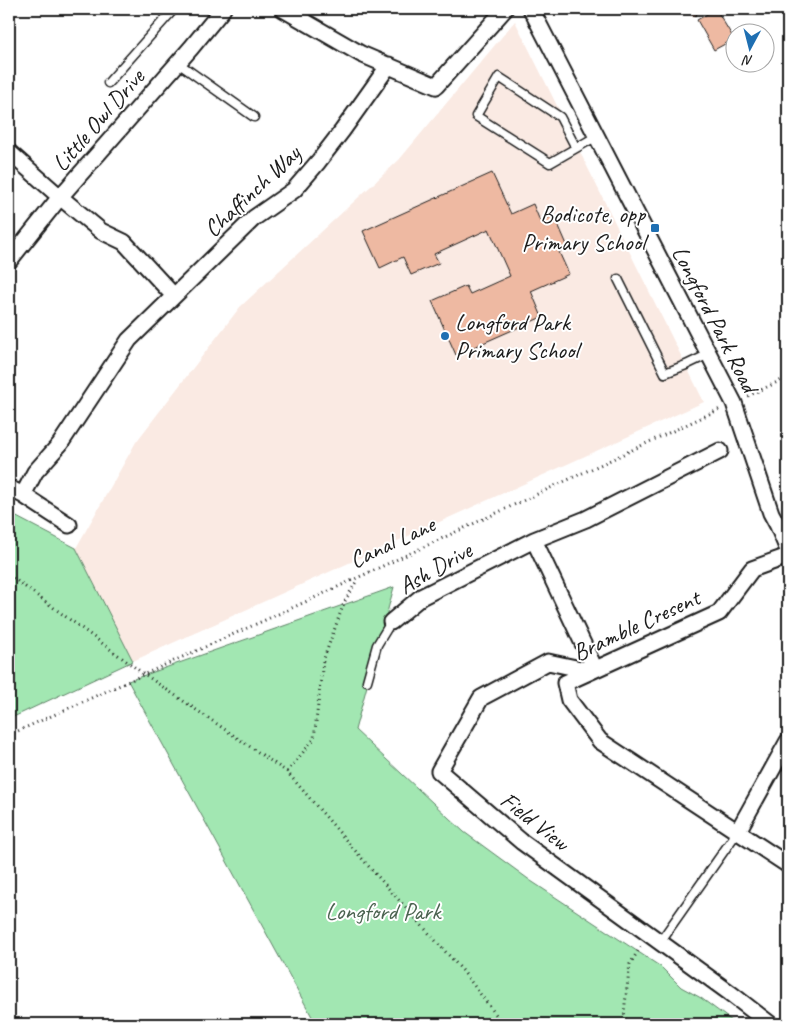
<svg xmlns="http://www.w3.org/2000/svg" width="797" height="1033" font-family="Caveat,sans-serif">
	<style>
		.built { fill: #faeae3 }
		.green { fill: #a2e7b2; stroke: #5f8267 }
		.building { fill: #eeb9a2; stroke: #1c1c1c }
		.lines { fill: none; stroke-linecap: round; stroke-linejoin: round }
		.service-casing { stroke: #1c1c1c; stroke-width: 11 }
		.minor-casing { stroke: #1c1c1c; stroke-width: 19 }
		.path { stroke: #1c1c1c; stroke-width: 3; stroke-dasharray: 1 4; stroke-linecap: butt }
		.service { stroke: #fff; stroke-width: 8 }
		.minor { stroke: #fff; stroke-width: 15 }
		.poi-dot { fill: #1f6fb2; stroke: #fff; stroke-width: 2 }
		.labels { text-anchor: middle; stroke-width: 4; stroke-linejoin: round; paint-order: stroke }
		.street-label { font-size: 24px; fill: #1c1c1c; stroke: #fff }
		.poi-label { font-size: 24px; fill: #1c1c1c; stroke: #fff; text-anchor: end }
		.park-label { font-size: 24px; fill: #4b6350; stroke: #fff }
	</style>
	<rect width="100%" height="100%" fill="#fff"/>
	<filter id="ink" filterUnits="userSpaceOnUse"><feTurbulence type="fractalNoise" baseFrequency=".02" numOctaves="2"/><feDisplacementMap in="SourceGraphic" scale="10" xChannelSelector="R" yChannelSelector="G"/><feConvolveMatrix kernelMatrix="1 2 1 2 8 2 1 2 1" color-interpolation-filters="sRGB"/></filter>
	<g filter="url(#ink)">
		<path class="built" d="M 515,21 L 704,402 L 133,661 L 76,548 L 136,442 L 240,307 L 399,160 Z"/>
		<path class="green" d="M 9,513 L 76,548 L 133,661 L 9,719 Z
			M 394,587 L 355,730 L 464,832 L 531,881 L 661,967 L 681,987 L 701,998 L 736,1024 L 316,1024 L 128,681 Z"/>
		<path class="building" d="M 687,9 L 702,9 L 694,17 Z
			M 716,9 L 734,39 L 714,50 L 697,20 Z
			M 492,173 L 511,214 L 533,204 L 540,221 L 554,215 L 568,247 L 559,252 L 569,274 L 531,291 L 542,317 L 456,355 L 432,301 L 466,286 L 470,294 L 510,276 L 489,229 L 434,254 L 439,263 L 411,275 L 403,257 L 380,268 L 363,231 Z"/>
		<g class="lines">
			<g class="service-casing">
				<path id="service" d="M 178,63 L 254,117
					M 108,83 L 174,9
					M 576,148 L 560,117 L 499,77 L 476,116 L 550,163 L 597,136
					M 618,279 L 665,373 L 686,365 L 709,354
					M 367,681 L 377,645 L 391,622
					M 660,942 L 738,831"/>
			</g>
			<g class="minor-casing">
				<path id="minor" d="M 283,9 L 361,54 L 436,86 L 505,9
					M 531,9 L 734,403 L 771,513 L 778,526 L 788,550
					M 9,152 L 60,197 L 101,231 L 124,242 L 174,296
					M 9,261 L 60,197 L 191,48 L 223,9
					M 9,488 L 23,495 L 69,525
					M 23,495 L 35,472 L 60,444 L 129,340 L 254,218 L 294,190 L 318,162 L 342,131 L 389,65
					M 788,556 L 752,569 L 719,613 L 565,683 L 569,700 L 600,741 L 788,865
					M 391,622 L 421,597 L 534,540
					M 595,669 L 534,540 L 586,519 L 720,451
					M 590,671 L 548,662 L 481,698 L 439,771 L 522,842 L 730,993 L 770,1024
					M 738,831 L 788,741"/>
			</g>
			<path class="path" d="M 748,396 L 788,377
				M 9,575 L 144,674 L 287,772 L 371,869 L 462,970 L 503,1024
				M 9,735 L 314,598 L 720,409
				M 287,772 L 314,739 L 323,661 L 344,603 L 357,580
				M 627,1024 L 624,1012 L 630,964 L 641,946"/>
			<use href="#service" class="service"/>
			<use href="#minor" class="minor"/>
		</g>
	</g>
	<g class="poi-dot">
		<rect x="650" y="223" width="10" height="10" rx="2.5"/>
		<circle cx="445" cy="336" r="5"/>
	</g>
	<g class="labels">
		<g class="street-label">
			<text transform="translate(98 120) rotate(-49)" y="8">Little Owl Drive</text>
			<text transform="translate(252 191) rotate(-43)" y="8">Chaffinch Way</text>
			<text transform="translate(715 319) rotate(63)" y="8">Longford Park Road</text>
			<text transform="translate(392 542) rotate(-25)" y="8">Canal Lane</text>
			<text transform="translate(435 568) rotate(-30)" y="8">Ash Drive</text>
			<text transform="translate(636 625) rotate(-25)" y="8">Bramble Cresent</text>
			<text transform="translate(535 821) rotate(38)" y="8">Field View</text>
		</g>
		<g class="poi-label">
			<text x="645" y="222">Bodicote, opp<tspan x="645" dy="28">Primary School</tspan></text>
			<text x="455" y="330" text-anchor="start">Longford Park<tspan x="455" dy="28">Primary School</tspan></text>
		</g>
		<g class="park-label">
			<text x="383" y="919">Longford Park</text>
		</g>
	</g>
	<rect width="797" height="1033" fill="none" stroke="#fff" stroke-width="30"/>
	<rect x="15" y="15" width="767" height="1003" fill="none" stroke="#1c1c1c" stroke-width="2" filter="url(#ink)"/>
	<g transform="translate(750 48) rotate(187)"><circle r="24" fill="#ffffff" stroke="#a4a4a4"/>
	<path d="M0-4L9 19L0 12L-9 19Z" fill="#1f6fb2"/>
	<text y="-8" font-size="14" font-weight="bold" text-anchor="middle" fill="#1c1c1c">N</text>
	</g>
</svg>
